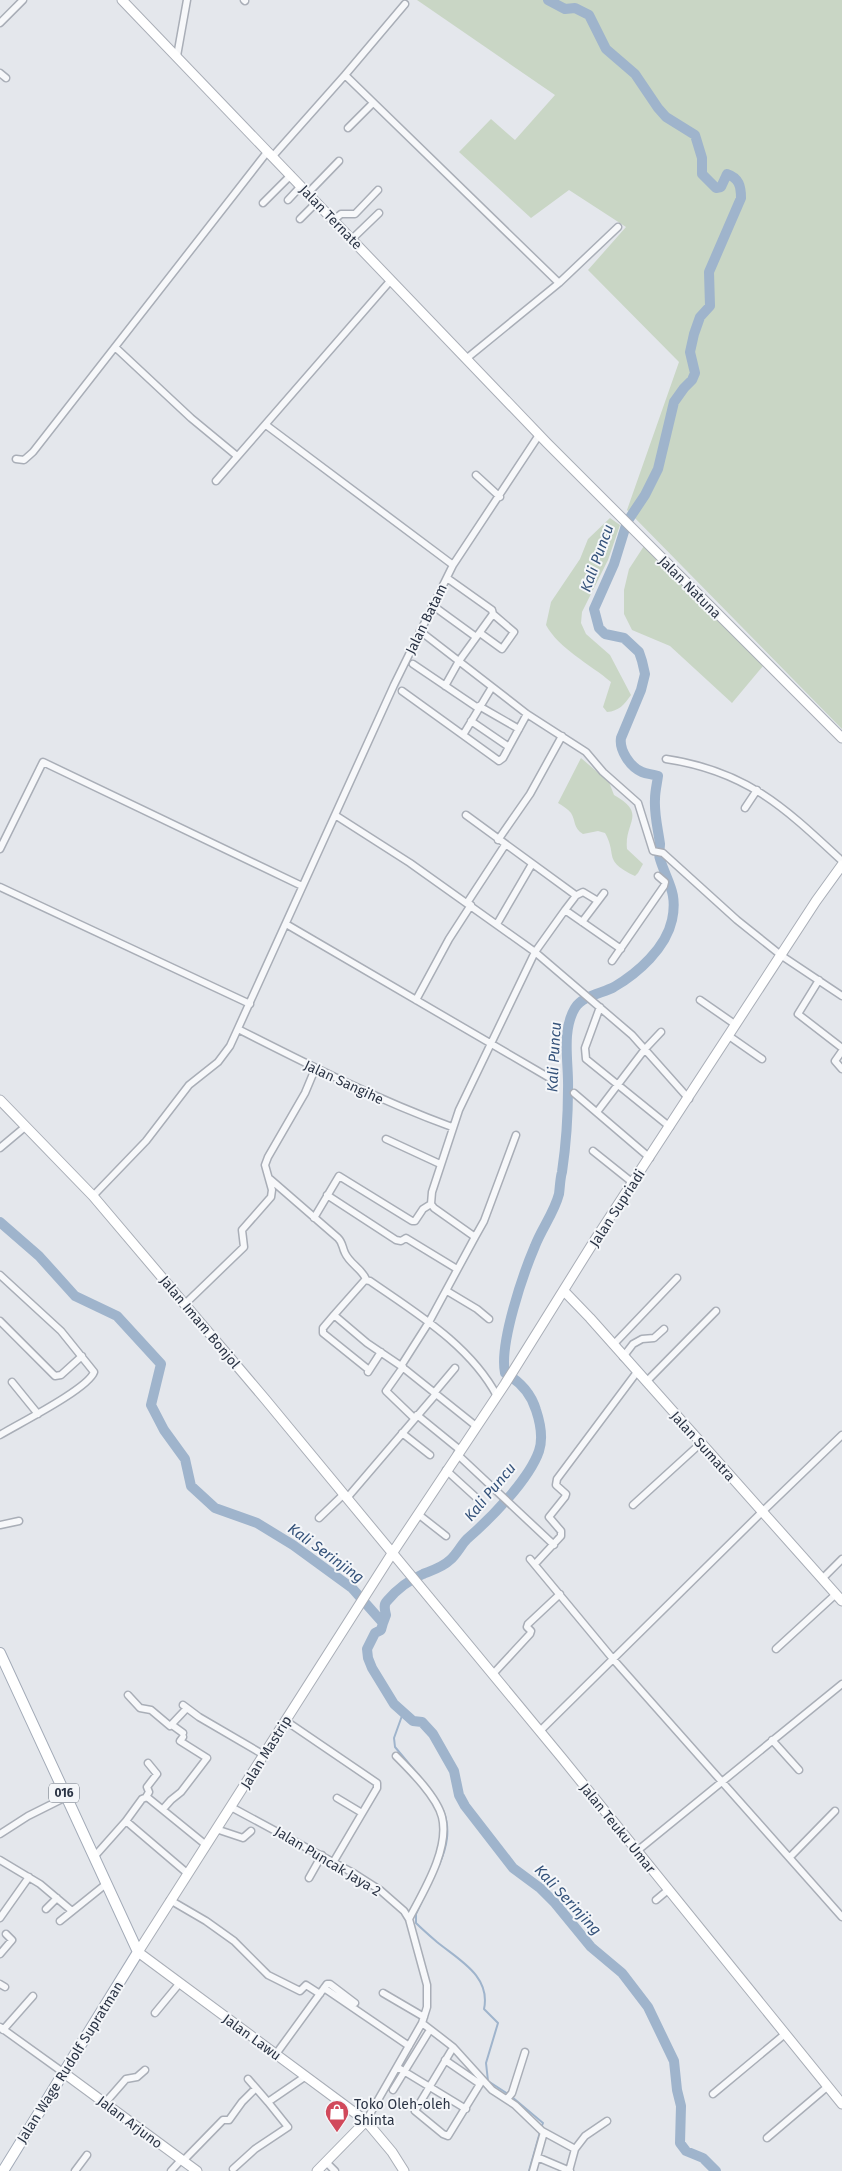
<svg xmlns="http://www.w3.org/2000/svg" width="842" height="2171" font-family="'Fira Sans',sans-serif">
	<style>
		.green { fill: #c9d6c5 }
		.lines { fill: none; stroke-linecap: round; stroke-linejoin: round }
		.stream { stroke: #9fb4cc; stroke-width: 2 }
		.river { stroke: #9fb4cc; stroke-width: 10 }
		.street-casing { stroke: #a9aeb7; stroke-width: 9 }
		.secondary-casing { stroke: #a9aeb7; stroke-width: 11 }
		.primary-casing { stroke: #a3abb8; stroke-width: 12 }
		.street { stroke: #f7f8fa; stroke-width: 6 }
		.secondary { stroke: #fff; stroke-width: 9 }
		.primary { stroke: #fff; stroke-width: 10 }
		.labels { text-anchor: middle; stroke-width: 4; stroke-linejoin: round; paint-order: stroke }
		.shield { fill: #f4f6f9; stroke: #676e7b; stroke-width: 1 }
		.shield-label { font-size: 12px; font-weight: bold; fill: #2b3445 }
		.street-label { font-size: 14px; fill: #2b3445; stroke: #f4f6f9 }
		.poi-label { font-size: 14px; fill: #2b3445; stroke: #f4f6f9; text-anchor: start }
		.water-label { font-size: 15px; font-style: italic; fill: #34527a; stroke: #f4f6f9 }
	</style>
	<rect width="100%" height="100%" fill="#e4e7ec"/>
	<path class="green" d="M 417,0 L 842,0 L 842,729 L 627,510 L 679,362 L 588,270 L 626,227 L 569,190 L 531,218 L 459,152 L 491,119 L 515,140 L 555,95 Z
		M 610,518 L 620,525 L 608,560 L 582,612 L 581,623 L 586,634 L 610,655 L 631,695 C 624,705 619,711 607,712 L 603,707 L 611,682 C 590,664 559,649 546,625 L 551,602 L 580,559 L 588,539 Z
		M 644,546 L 763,666 L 732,703 L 670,646 L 632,630 L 624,614 L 624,590 L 629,569 Z
		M 581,758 L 609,782 L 614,795 C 648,814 624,822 627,849 L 643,864 L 638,873 L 635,876 C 602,860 618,856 605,833 L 598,831 L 583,834 C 573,828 576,821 571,813 C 568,809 563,806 558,803 Z"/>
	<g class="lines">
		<path class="stream" d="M 403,1713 L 394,1738 L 395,1747 L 420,1777
			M 439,1865 C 447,1847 451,1829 443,1810
			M 422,1901 L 416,1914 L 416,1923 C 423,1930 430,1936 437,1942 C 459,1960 491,1976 484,2009 L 498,2023 L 486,2063 L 488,2081 L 508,2094
			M 512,2097 L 543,2123 L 541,2128
			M 529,2171 L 540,2132"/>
		<path class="river" d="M 0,1222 L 39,1256 L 75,1296 L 117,1316 L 161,1364 L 151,1405 L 164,1430 L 185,1459 L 191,1486 L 215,1508 L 257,1523 L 293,1545 L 352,1588 L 383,1623 L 381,1630 L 375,1633 L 367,1649 L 368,1658 L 372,1668 L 394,1704 L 413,1721 L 422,1722 L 433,1734 L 454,1771 L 459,1795 L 465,1806 L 513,1868 L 540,1888 L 555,1903 L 591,1947 L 622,1973 L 648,2007 L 674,2061 L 677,2090 L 681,2106 L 680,2143 L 686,2151 L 703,2158 L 716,2171
			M 383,1623 L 386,1615 C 385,1610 383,1605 387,1601 C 397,1589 409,1580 423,1574 C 433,1570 443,1567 450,1560 C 457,1554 461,1545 467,1539 C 490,1519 529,1480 539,1451 C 543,1439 540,1422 536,1410 C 531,1393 521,1382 505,1373 C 499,1344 523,1274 535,1246 C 542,1228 554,1213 559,1194 C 560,1187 560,1179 562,1172 C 566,1145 568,1117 568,1089 C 569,1064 561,1031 575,1008 C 582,996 603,993 614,987 C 638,973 666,948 672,920 C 678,892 667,882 660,859 C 658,854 660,849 660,844 C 658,829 654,814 655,799 C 655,791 657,784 658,776 C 652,774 647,774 642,772 C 630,767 619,750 621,738 L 641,690 L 645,674 L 642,661 L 639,652 L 624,638 L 605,634 L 599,628 L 594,609 L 614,564 L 627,522 L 645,495 L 658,469 L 674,402 L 684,388 L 692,380 L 695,373 L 690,352 L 694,334 L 700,317 L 710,306 L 709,272 L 741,198 C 741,186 739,178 727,174 L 721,187 L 716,188 L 702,174 L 702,158 L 695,135 L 666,117 L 658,108 L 635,74 L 606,49 L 589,15 L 575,8 L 565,9 L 548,0"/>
		<g class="street-casing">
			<path id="street" d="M 244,0 L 245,1
				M 405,4 L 345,75 L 559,283
				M 0,23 L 23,0
				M 177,56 L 187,0
				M 0,73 L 6,78
				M 348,128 L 372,104
				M 273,156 L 345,75
				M 308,193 L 339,161
				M 288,200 L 301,186
				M 263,203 L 291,175
				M 300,219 L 317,202
				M 334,220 L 341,214 L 355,214 L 378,190
				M 352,239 L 379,213
				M 115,347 L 191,418 L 237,456
				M 466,359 L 559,283 L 618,227
				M 266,425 L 453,565
				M 16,459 L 24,460 L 33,452 L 268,151
				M 476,475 L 500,497
				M 216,481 L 391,280
				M 447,578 L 492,610 L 493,614 L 514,632 L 502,649 L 480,633
				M 432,605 L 476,637
				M 420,631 L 527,714 L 586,752 L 603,772 L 638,803 L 653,851 L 663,853 L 737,920 L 782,956 L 842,996
				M 413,664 L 478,708
				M 445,686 L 459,661 L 493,614
				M 402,691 L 499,761 L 503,758 L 527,714
				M 479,706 L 519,729
				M 471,721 L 509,747
				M 463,735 L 492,687
				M 666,759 C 747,771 785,808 842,861
				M 745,808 L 757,790
				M 335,815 L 410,863 L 535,952 L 459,1110 L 432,1192 L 431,1204 L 434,1208 L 475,1237 L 429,1322 L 401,1366 L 436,1394 L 347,1498
				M 466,815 L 574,894 L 575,897 L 565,910 L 621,949
				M 498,840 L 530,794 L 562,736
				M 0,849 L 43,762 L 302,886
				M 0,887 L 250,1004
				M 575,896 L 583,892 L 598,901
				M 467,903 L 505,845
				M 565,910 L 535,952 L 632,1035 L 689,1099
				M 582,922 L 604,893
				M 286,924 L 548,1077
				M 497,924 L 532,864
				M 612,961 L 664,886 L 665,882 L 658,876
				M 819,980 L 798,1014 L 842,1048
				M 416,1000 L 449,939 L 471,905
				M 700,1000 L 736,1025
				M 600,1007 L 585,1048 L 586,1059 L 670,1127
				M 238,1029 C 309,1065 378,1100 452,1127
				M 729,1036 L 762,1059
				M 842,1051 L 835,1061 L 842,1069
				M 574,1093 L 650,1158
				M 597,1112 L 645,1049 L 661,1032
				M 386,1139 L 440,1164
				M 0,1148 L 25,1127
				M 593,1151 L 633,1183
				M 270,1179 L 338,1238 C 343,1243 342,1247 345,1253 C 350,1264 361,1268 366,1279
				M 327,1195 L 396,1240 L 401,1241 L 406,1238 L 457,1269
				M 93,1196 L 146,1141 L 189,1085 L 218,1062 L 230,1046 L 394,685 L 453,565 L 539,435
				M 314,1218 L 339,1176 L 412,1221 L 415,1221 L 423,1209 L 431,1204
				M 475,1237 L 484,1221 L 516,1135
				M 0,1275 L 61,1331 L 94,1372 C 88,1389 18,1424 0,1435
				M 447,1291 L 477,1309 L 489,1319
				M 185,1304 L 244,1247 L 242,1230 L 271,1197 L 272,1190 L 265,1165 L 268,1157 L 305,1093 L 315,1069
				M 334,1315 L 323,1328 L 323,1333 L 369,1370
				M 0,1321 L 55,1376 L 61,1375 L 82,1356
				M 613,1345 L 677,1278
				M 623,1357 L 633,1344 L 642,1339 L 654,1338 L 664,1329
				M 401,1366 L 367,1343 L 334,1315 L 365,1280 L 370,1281 C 416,1313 470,1345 497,1396
				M 403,1367 L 386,1391 L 414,1418
				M 368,1372 L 381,1352
				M 12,1382 L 38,1414
				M 646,1382 L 716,1311
				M 434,1393 L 455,1368
				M 436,1394 L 476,1426
				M 417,1415 L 460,1450
				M 402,1433 L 430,1455
				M 457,1454 L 554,1545
				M 446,1470 L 480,1501
				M 633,1505 L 700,1444
				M 418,1514 L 446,1536
				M 319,1518 L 344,1494
				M 0,1525 L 19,1521
				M 530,1559 L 613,1659 L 842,1917
				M 535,1564 L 561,1536 L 561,1531 L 549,1517 L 565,1497 L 566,1494 L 556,1485 L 557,1479 L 637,1372
				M 823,1578 L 842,1559
				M 776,1649 L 836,1594
				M 493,1674 L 530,1634 L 531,1631 L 527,1627 L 528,1624 L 560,1594
				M 128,1695 L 140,1708 L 151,1710 L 170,1726 L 187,1708
				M 183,1705 L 199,1717 L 264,1755
				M 286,1721 L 377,1783 L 377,1788 L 334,1861
				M 172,1725 L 183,1733
				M 540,1731 L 762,1512 L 842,1435
				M 772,1740 L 799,1770
				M 396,1756 C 411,1771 437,1797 442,1817 C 450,1849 423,1892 409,1919
				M 146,1797 L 149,1792 L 147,1787 L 157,1774 L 148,1763
				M 337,1798 L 362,1813
				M 231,1807 L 355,1874 L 380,1890 L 404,1911 L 409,1919 L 427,1985 L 427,2007 L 422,2023 L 366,2121
				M 163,1809 L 171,1800 L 181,1792 L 207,1758 L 180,1741 L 183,1737
				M 126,1821 L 142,1799 L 147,1797 L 206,1845
				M 216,1829 L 243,1838 L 251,1831
				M 0,1834 L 28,1816 L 66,1797
				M 637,1851 L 842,1684
				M 94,1857 L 126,1821 L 187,1873
				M 790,1857 L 835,1811
				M 0,1860 L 40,1884 L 72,1911
				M 309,1878 L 322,1855
				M 170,1900 L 206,1921 L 234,1941 L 268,1975 L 300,1991 L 306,1985 L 320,1994
				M 656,1900 L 668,1890
				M 46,1909 L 57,1898
				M 0,1918 L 29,1877
				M 60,1921 L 106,1884
				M 0,1954 L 12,1940 L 6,1934
				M 0,1984 L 5,1987
				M 324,1988 L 409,2046
				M 383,1993 L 424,2017
				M 155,2013 L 179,1984
				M 422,2023 L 453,2047 L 492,2090 L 515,2105 L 542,2131 L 575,2149 L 569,2171
				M 0,2027 L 64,2073
				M 3,2030 L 33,1996
				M 276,2054 L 327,1984 L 330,1984 L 355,2003
				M 445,2060 L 480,2084 L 448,2136 L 443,2134 L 415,2111 L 451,2051
				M 397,2067 L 466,2109
				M 248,2079 L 268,2102 L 306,2076
				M 393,2090 L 428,2033
				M 713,2094 L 785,2034
				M 507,2099 L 512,2093 L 525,2052
				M 105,2103 L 126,2079 L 137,2077 L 145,2070
				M 767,2138 L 827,2087
				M 575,2149 L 585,2136 L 607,2121
				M 537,2157 L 570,2171
				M 183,2161 L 223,2120 L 229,2120 L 242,2102 L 256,2088
				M 326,2162 L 335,2171
				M 233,2169 L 255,2149 L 288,2127 L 268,2102
				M 75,2171 L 87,2155
				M 171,2171 L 181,2160
				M 533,2171 L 544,2132"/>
		</g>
		<g class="secondary-casing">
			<path id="secondary" d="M 122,0 L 547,443 L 842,738
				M 0,1100 L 93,1196 L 265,1399 L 562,1758 L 842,2104
				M 564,1291 L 590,1318 L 842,1601
				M 64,2073 L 197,2171
				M 317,2171 L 366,2121
				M 404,2171 L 392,2152 L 366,2121 L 138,1952 L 393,1552 L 505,1384 L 593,1243 L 816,901 L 842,865"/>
		</g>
		<g class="primary-casing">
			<path id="primary" d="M 0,1653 L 138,1952 L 3,2171"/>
		</g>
		<use href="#street" class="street"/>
		<use href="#secondary" class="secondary"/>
		<use href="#primary" class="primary"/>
	</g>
	<defs>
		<g id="shop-pin" transform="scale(1.25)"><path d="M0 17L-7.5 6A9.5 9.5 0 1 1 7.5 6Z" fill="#d1495b" stroke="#f4f6f9"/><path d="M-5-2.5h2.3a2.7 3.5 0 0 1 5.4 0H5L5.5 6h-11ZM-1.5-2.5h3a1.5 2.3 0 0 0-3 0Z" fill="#fff"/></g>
	</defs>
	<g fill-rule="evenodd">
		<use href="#shop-pin" x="337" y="2112"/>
	</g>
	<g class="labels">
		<rect class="shield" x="49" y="1783.5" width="30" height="19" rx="4"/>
		<g class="shield-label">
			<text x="64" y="1797">016</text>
		</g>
		<g class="street-label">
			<text transform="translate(331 217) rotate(46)" y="5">Jalan Ternate</text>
			<text transform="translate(690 587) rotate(45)" y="5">Jalan Natuna</text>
			<text transform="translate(426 619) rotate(-64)" y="5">Jalan Batam</text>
			<text transform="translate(344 1082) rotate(25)" y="5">Jalan Sangihe</text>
			<text transform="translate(617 1208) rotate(-57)" y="5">Jalan Supriadi</text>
			<text transform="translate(200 1322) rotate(50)" y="5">Jalan Imam Bonjol</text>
			<text transform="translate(703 1446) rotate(48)" y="5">Jalan Sumatra</text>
			<text transform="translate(266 1752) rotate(-58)" y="5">Jalan Mastrip</text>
			<text transform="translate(618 1828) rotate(51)" y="5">Jalan Teuku Umar</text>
			<text transform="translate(328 1861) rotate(31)" y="5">Jalan Puncak Jaya 2</text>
			<text transform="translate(252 2037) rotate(36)" y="5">Jalan Lawu</text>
			<text transform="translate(70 2062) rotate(-58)" y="5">Jalan Wage Rudolf Supratman</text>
			<text transform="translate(130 2122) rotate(37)" y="5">Jalan Arjuno</text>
		</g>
		<g class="poi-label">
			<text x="354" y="2109">Toko Oleh-oleh<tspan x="354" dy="16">Shinta</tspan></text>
		</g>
		<g class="water-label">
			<text transform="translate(597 558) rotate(-70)" y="5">Kali Puncu</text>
			<text transform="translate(554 1057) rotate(-87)" y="5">Kali Puncu</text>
			<text transform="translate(490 1492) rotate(-50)" y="5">Kali Puncu</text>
			<text transform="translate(326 1553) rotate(36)" y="5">Kali Serinjing</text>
			<text transform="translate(568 1900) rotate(47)" y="5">Kali Serinjing</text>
		</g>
	</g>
</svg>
